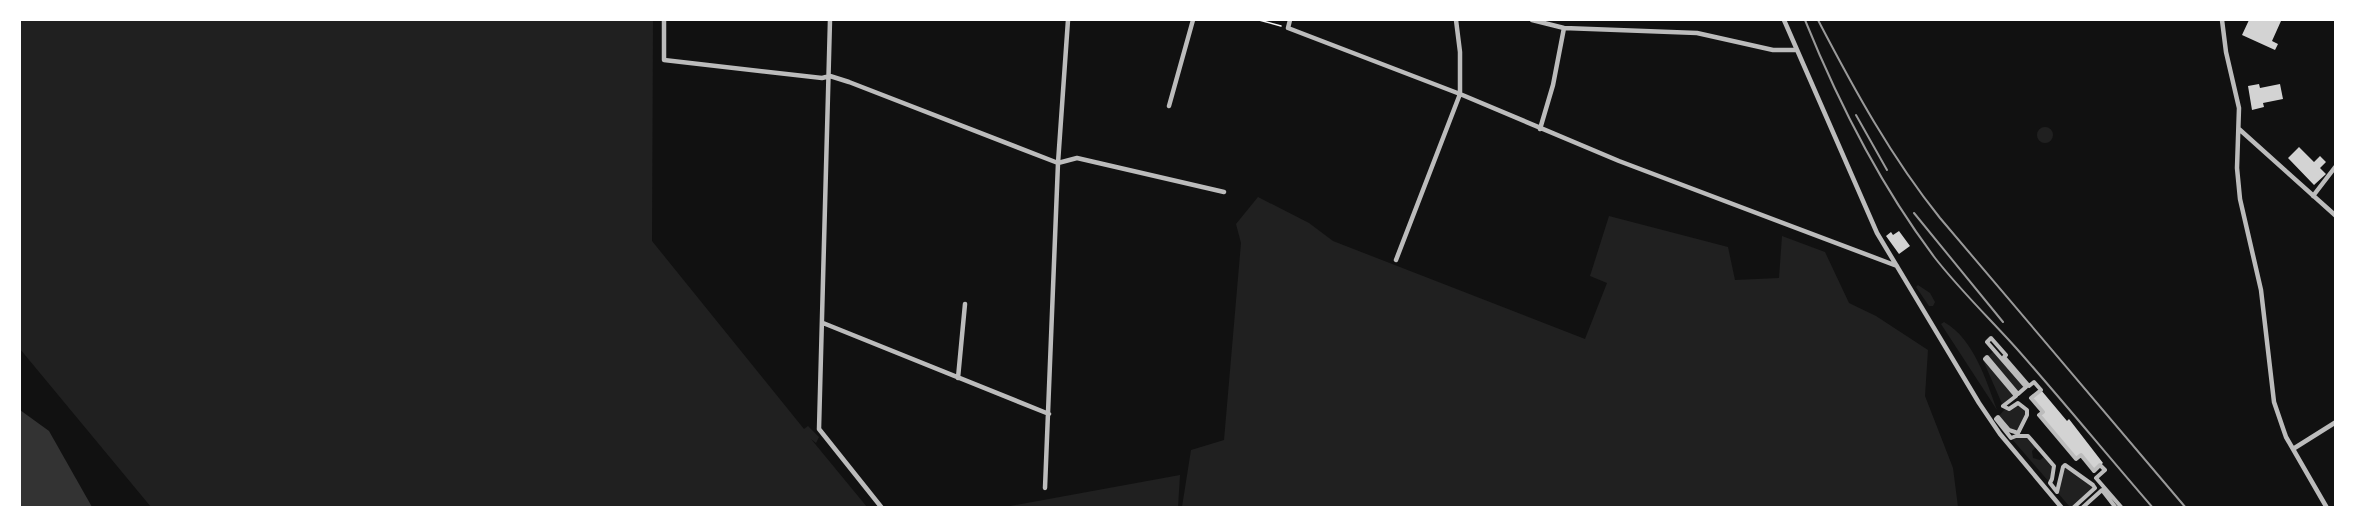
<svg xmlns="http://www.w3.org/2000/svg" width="2355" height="527" font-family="'Open Sans',sans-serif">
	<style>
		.green { fill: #202020 }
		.water { fill: #333 }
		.building { fill: #d3d3d3 }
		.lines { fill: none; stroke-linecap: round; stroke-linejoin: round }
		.path { stroke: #f5f5f5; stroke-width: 1.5 }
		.pedestrian { stroke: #bcbcbc; stroke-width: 4 }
		.minor { stroke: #bcbcbc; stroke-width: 4.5 }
		.rail { stroke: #9a9a9a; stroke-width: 2 }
	</style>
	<rect width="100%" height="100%" fill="#111"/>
	<path class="green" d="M 20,20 L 653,20 L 652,241 L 804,429 L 808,426 L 819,437 L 816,443 L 811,439 L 867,507 L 151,507 L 20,349 Z
		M2037 135a8 8 0 1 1 16 0a8 8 0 1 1-16 0Z
		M 1258,197 L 1309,223 L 1333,241 L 1585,339 L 1607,283 L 1590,276 L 1609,216 L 1728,247 L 1735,280 L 1779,278 L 1782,236 L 1825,252 L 1849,303 L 1876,316 L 1928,350 L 1925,396 L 1953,468 L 1958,507 L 1182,507 L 1191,450 L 1224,440 L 1241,243 L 1236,224 Z
		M 1918,285 L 1930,293 L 1935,302 L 1933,306 L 1929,306 L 1916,287 Z
		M 1944,322 C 1974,339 1986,380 1997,410 L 1941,324 Z
		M 1995,350 L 2026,387 L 2018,394 L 1987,357 Z
		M 1985,359 L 2016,396 L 2003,406 L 1983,360 Z
		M 2016,403 L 2027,410 L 2027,415 L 2018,433 L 2009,430 L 1998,417 L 2005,409 L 2009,409 Z
		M 2028,436 L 2037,446 L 2032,451 L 2033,458 L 2040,460 L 2045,456 L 2054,466 L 2050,483 L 2011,438 Z
		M 2065,465 L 2095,488 L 2073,507 L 2070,507 L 2057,492 Z
		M 1180,475 L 1178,507 L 1005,507 Z"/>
	<path class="water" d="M 20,410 L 49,431 L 92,507 L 20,507 Z"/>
	<path class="building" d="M 2249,20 L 2281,21 L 2272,41 L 2278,44 L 2275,50 L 2242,35 Z
		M 2259,84 L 2260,88 L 2280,84 L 2283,99 L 2263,103 L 2264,107 L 2252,110 L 2248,86 Z
		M 2299,147 L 2314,162 L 2320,156 L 2326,162 L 2320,168 L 2326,174 L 2314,185 L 2288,158 Z
		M 1899,231 L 1910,246 L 1899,254 L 1886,236 L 1891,232 L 1893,235 Z
		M 2041,390 L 2067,421 L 2069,419 L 2103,463 L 2094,471 L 2081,455 L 2076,459 L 2039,415 L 2043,412 L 2031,398 Z"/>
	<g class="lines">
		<path class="path" d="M 1259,20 L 1281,26"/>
		<path class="pedestrian" d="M 2073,508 L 2095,488 L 2093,485 L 2065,465 L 2063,467 L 2057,492 L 2050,483 L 2052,479 L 2054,466 L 2028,436 L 2016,436 L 2011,438 L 1996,419 L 1998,417 L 2009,430 L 2018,433 L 2027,415 L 2027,410 L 2018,403 L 2009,409 L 2003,406 L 2016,396 L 1985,359 L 1987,357 L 2018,394 L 2026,387 L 1987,342 L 1991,338 L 2006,355 L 2004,357 L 2029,386 L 2034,382 L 2041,390 L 2031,398 L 2043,412 L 2039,415 L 2071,453 L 2076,459 L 2081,455 L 2094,471 L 2100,465 L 2105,470 L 2096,478 L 2122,508
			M 2082,508 L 2102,490 L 2116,508"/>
		<path class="minor" d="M 664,20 L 664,60 L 822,78 L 830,76 L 849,82 L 1058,163 L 1077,158 L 1224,192
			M 830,20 L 819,429 L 882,508
			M 1290,20 L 1288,28 L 1460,94 L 1619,161 L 1897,266
			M 1532,20 L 1564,28 L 1697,33 L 1773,50 L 1796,50
			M 1784,20 L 1877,233 L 1979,403 L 2000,434 L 2062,508
			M 2222,20 L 2226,52 L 2239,108 L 2237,168 L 2240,199 L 2261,290 L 2274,402 L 2286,437 L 2327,508
			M 1169,106 L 1193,20
			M 1540,129 L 1553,85 L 1564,28
			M 2239,129 L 2336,216
			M 2313,196 L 2336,166
			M 1396,260 L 1460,94 L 1460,52 L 1456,20
			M 823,323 L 1049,414
			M 958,378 L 965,304
			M 2293,449 L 2336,422
			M 1045,488 L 1058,163 L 1068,20"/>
		<path class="rail" d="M 1805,20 C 1839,104 1880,185 1935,258 C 1960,290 1990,319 2017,349 C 2063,401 2107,455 2153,508
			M 1818,20 C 1854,89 1891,157 1940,218 L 2186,508
			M 1856,115 L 1887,170
			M 1914,213 L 2003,322"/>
	</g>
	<rect width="2355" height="527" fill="none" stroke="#ffffff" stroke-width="42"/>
</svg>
